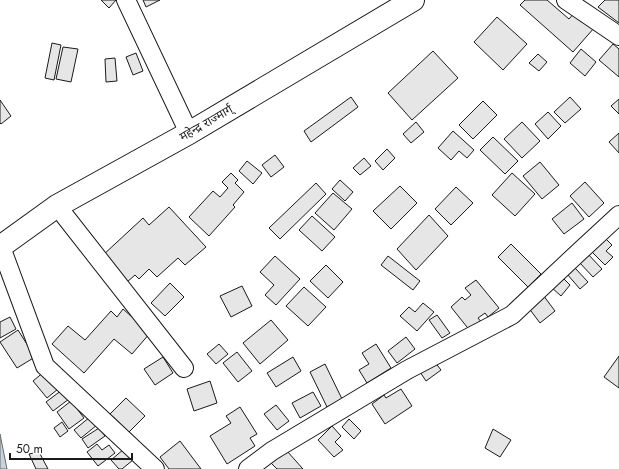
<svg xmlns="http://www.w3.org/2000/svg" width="619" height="469" font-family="Jost,'Noto Sans Devanagari',sans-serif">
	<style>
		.water { fill: #c6d2dc; stroke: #6a6a6a }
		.building { fill: #e6e6e6; stroke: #1a1a1a }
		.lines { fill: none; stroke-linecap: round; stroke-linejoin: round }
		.minor-casing { stroke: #1a1a1a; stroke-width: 20 }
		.highway-casing { stroke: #1a1a1a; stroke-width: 24 }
		.minor { stroke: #fff; stroke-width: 18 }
		.highway { stroke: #fff; stroke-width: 22 }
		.labels { text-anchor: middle; stroke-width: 3; stroke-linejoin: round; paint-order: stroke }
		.street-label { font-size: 12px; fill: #1a1a1a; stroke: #fff }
	</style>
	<rect width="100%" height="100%" fill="#fff"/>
	<path class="water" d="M 0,434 L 7,469 L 0,469 Z"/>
	<path class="building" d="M 101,0 L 116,0 L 109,8 Z
		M 143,0 L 160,0 L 146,7 Z
		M 525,0 L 547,0 L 569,19 L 575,12 L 594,28 L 573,52 L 520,5 Z
		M 605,0 L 619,0 L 619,23 L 598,7 Z
		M 497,17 L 527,44 L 503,70 L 474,42 Z
		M 52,43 L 61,45 L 54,80 L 45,78 Z
		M 613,44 L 619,49 L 619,77 L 599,60 Z
		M 63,47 L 78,49 L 71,82 L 56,79 Z
		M 581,49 L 596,62 L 585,76 L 570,63 Z
		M 433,51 L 458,78 L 412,120 L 388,93 Z
		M 136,53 L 143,71 L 133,75 L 126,57 Z
		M 538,54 L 547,62 L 539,71 L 529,63 Z
		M 115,58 L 117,81 L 106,82 L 105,59 Z
		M 351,97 L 358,107 L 311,142 L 304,131 Z
		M 570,97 L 581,109 L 565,123 L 554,112 Z
		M 619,99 L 619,114 L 611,106 Z
		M 0,100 L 11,116 L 1,124 L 0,123 Z
		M 483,101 L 497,115 L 473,139 L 459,125 Z
		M 548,112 L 561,126 L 548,139 L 535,124 Z
		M 416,122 L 424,132 L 411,143 L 403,134 Z
		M 522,122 L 540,141 L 522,158 L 504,139 Z
		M 453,131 L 474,150 L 467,158 L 459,151 L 451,160 L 438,148 Z
		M 619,133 L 619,153 L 609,142 Z
		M 493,137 L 518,161 L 505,174 L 480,150 Z
		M 387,149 L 395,158 L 383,170 L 375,161 Z
		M 275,155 L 284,167 L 271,177 L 262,165 Z
		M 364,158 L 371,166 L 360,175 L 353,168 Z
		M 247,161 L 262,173 L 253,184 L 239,171 Z
		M 540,162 L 559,185 L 542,199 L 523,176 Z
		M 231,173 L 238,180 L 235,183 L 244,192 L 233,205 L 235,207 L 209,236 L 189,217 L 213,191 L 220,197 L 228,188 L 222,182 Z
		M 512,173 L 535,194 L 515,216 L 492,195 Z
		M 340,180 L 353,192 L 345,201 L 332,189 Z
		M 585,182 L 604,203 L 589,217 L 570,196 Z
		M 316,183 L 326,194 L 280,239 L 269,228 Z
		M 400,186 L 417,203 L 391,229 L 373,211 Z
		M 456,187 L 473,203 L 451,225 L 435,209 Z
		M 333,193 L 352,209 L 334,230 L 315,213 Z
		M 572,203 L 584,219 L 564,234 L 552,219 Z
		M 169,207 L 206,247 L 185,265 L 178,258 L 157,277 L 149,269 L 139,279 L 135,275 L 126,283 L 102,256 L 143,218 L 149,225 Z
		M 429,215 L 448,236 L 416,270 L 397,249 Z
		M 312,216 L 335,237 L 322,251 L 299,230 Z
		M 605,238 L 612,245 L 606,251 L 613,257 L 605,265 L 592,252 Z
		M 511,244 L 541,274 L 528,287 L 498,257 Z
		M 587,253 L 602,269 L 593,277 L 579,262 Z
		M 275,256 L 300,279 L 276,305 L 265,295 L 274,285 L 260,272 Z
		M 388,256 L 420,281 L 413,290 L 381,265 Z
		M 326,265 L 343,282 L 328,298 L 310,281 Z
		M 575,268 L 588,282 L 580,289 L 567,274 Z
		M 561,276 L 570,285 L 561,296 L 551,287 Z
		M 476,280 L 499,308 L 488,317 L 485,313 L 478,318 L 482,323 L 471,332 L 451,307 L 462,297 L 465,300 L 471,295 L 465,288 Z
		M 170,283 L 184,297 L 165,316 L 151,303 Z
		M 242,286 L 252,306 L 231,317 L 220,296 Z
		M 304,287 L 326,307 L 308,326 L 286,306 Z
		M 543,295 L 555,311 L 540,323 L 528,307 Z
		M 423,303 L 434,312 L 417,331 L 400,316 L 409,307 L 415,312 Z
		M 123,309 L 150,333 L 132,354 L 114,339 L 84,373 L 52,344 L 68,326 L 85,340 L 111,311 L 117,317 Z
		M 437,315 L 450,333 L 442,338 L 429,320 Z
		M 10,317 L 16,329 L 0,338 L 0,322 Z
		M 271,320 L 288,340 L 260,364 L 243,343 Z
		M 18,330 L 35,357 L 17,368 L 0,342 Z
		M 406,337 L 415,349 L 397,363 L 388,351 Z
		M 219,344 L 228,354 L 216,364 L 207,354 Z
		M 376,344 L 391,368 L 367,383 L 359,370 L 369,364 L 362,353 Z
		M 237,352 L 252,371 L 238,382 L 223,363 Z
		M 619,356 L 619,388 L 604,377 Z
		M 163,357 L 173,373 L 155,385 L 144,369 Z
		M 293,357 L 301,371 L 276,387 L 267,373 Z
		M 434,361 L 441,370 L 426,381 L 420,372 Z
		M 325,364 L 342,399 L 327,407 L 310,372 Z
		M 45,371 L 58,389 L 47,398 L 33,381 Z
		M 210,381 L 217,403 L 194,411 L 187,389 Z
		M 401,389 L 412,406 L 385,424 L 372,404 L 384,395 L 386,398 Z
		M 62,390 L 69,399 L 53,411 L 46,402 Z
		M 313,392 L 321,406 L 300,418 L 292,403 Z
		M 126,398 L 145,416 L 129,432 L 110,414 Z
		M 71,401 L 84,418 L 69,429 L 57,412 Z
		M 276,405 L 289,421 L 277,430 L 264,414 Z
		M 240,407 L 257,434 L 250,438 L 255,446 L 227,464 L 210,436 L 231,423 L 226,416 Z
		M 90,417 L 97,425 L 81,438 L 74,430 Z
		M 349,419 L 361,431 L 354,439 L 342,427 Z
		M 62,422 L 68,431 L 60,437 L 54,428 Z
		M 332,426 L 341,436 L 335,442 L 343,450 L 334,457 L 318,440 Z
		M 99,428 L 105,436 L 88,448 L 82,439 Z
		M 493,429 L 511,440 L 500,457 L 485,448 Z
		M 180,441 L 201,469 L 169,469 L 160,457 Z
		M 97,444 L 102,450 L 109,445 L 115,453 L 98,466 L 87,452 Z
		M 124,449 L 133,460 L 122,469 L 119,469 L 111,460 Z
		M 287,451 L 303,469 L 277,469 L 269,461 L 276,454 L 279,458 Z
		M 39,452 L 48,469 L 36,469 L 29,454 Z"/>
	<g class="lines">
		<g class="minor-casing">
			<path id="minor" d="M 126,0 L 189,133
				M 566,0 L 619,36
				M 57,206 L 184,368
				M 1,247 L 45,366 L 155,469
				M 248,469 L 272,451 L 407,370 L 512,315 L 579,252 L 619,215"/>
		</g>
		<g class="highway-casing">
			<path id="highway" d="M 0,247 L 57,206 L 189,133 L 413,0"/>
		</g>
		<use href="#minor" class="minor"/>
		<use href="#highway" class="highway"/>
	</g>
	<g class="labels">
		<g class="street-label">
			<text transform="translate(206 123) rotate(-30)" y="4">महेन्द्र राज्मार्ग्</text>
		</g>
	</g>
	<path d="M10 453v6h122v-6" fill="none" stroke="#1a1a1a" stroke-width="2"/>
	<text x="16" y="453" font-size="12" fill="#1a1a1a" stroke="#ffffff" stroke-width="3" paint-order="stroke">50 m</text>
</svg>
